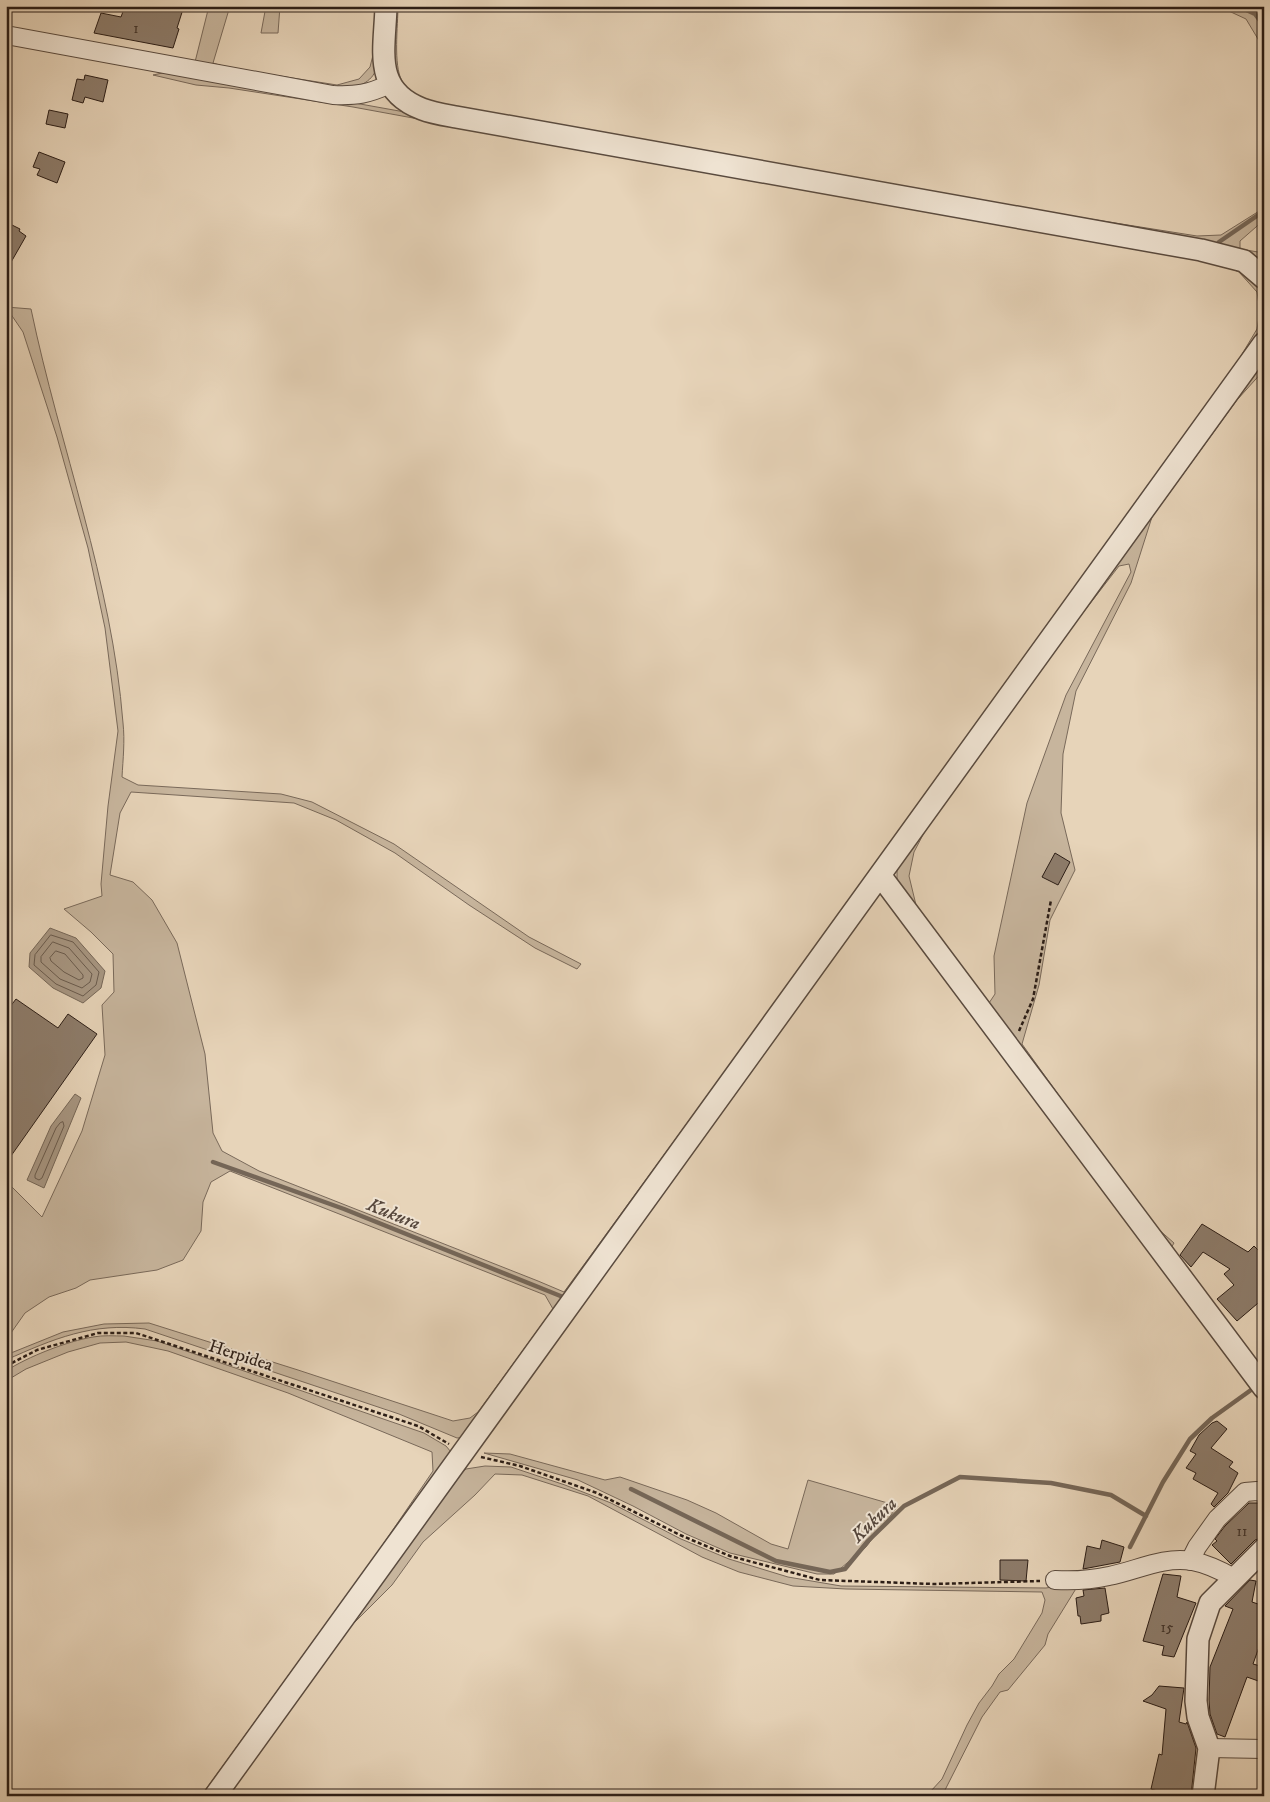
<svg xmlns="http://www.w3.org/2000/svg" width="1270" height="1802" font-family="'IM FELL DW Pica',serif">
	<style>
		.green { fill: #c7b59d; stroke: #79695a; fill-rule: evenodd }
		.water { fill: #a79682; stroke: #756657 }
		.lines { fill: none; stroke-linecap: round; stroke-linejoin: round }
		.shore { stroke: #695a4c; stroke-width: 1 }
		.stream { stroke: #756657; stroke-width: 4.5 }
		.building { fill: #8d7c6b; stroke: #2b1d16 }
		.minor-casing { stroke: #5a4b3f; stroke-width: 20 }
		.tertiary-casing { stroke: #5a4b3f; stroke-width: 24 }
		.path { stroke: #2b1d16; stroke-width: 2.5; stroke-dasharray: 4 2.5; stroke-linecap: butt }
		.minor { stroke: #efe3d2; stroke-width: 18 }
		.tertiary { stroke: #efe3d2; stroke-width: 21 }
		.labels { text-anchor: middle; stroke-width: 4; stroke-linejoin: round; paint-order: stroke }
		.number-label { font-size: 15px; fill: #44352b }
		.street-label { font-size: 18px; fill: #2b1d16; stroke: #efe3d2 }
		.water-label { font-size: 19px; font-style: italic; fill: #56473c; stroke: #efe3d2 }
	</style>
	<rect width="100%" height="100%" fill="#e7d4b9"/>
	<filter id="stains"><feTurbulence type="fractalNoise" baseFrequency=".004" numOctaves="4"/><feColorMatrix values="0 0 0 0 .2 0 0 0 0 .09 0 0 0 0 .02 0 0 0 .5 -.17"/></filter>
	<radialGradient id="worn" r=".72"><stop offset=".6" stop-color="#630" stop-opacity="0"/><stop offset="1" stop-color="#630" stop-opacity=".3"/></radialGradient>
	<path class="green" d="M 209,6 L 230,6 L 213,63 L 229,68 L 337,85 L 359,79 L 370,67 L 375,47 C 375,54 377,61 376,68 C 374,82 354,89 342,92 L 195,62 Z
		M 266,6 L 280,6 L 278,33 L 261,33 Z
		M 391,6 L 398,6 C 398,25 393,65 402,81 C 409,94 425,100 438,104 L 1027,209 L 1197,236 L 1221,235 L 1264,208 L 1264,220 L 1240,241 L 1240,249 L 1264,253 L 1264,258 L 1089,224 L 782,171 L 428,106 C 382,85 390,49 391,6 Z
		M 1218,6 L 1264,6 L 1264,49 L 1246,19 Z
		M 167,72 L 349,102 L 1224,259 C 1235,267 1249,275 1259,285 C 1270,296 1263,327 1259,341 L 468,1437 L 457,1438 L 399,1414 L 145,1329 C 93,1322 53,1339 6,1360 L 6,1355 L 63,1332 L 104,1324 L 149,1323 L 298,1370 L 453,1421 L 470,1418 L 478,1412 L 553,1309 L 545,1295 L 230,1171 L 211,1182 L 203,1202 L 201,1231 L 183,1260 L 157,1270 L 90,1280 L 76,1288 L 49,1297 L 25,1313 L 6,1340 L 6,1181 L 42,1217 L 82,1131 L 105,1055 L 102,1005 L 114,992 L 113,954 L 91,932 L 64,909 L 102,896 L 101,884 L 108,806 L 118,731 L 105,628 L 88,548 L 57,437 L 23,332 L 6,307 L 31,309 C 60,448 112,581 123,723 C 125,741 123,759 122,777 L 138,785 L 281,794 L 312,802 L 394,844 L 529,937 L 581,964 L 577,969 L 535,948 L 469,905 L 395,853 L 336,820 L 294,803 L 131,792 L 120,813 L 110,875 L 133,882 L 152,900 L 177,943 L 205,1054 L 213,1133 L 222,1151 L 259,1171 L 538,1281 L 564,1292 C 788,986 1009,678 1232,371 L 1257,329 L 1260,311 L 1257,292 L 1239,272 L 1216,262 L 571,147 L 353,107 L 229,88 L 196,85 L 153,75 Z
		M 1264,355 L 1264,370 L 1237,400 L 1152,517 L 1131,583 L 1076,691 L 1063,754 L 1061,813 L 1075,870 L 1050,920 L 1039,985 L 1022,1044 L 1096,1147 L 1157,1228 L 1174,1243 L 1171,1248 L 1163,1243 L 1161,1246 L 900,890 L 897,880 L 897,862 ZM 1129,564 L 1131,572 L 1066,695 L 1027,803 L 994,956 L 995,994 L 989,1003 L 984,999 L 916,905 L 909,876 L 914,852 L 926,829 L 1065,636 L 1119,566 Z
		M 124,1336 L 157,1341 L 424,1433 L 446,1446 L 451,1452 L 209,1796 L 201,1796 L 375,1556 L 433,1471 L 432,1452 L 288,1393 L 168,1351 L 126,1342 L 100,1343 L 68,1352 L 26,1369 L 6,1381 L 6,1371 C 27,1357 68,1341 93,1337 C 103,1335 114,1336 124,1336 Z
		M 484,1453 L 510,1454 L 605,1480 L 620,1477 L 687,1500 L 716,1513 L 771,1544 L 788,1549 L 808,1480 L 898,1506 L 866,1547 L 834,1574 L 817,1574 L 730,1553 L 686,1534 L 633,1506 L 578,1480 Z
		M 485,1466 L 511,1467 L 565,1485 L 611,1503 L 681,1539 L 729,1559 L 788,1577 L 841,1586 L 1046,1588 L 1071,1584 L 1077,1587 L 1048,1634 L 1045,1645 L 1008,1690 L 1000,1692 L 982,1717 L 945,1790 L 939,1796 L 922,1796 L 930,1792 L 942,1779 L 967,1725 L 979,1703 L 992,1686 L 999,1674 L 1014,1659 L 1042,1613 L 1045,1600 L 1042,1592 L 846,1589 L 793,1586 L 739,1572 L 702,1557 L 588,1496 L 522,1475 L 495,1474 L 475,1495 L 423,1542 L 392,1585 L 345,1632 L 458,1475 L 466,1469 Z"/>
	<path class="water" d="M 50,928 L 76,938 L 105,971 L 101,988 L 83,1003 L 53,988 L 29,967 L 30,953 Z
		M 75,1094 L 81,1098 L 44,1188 L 27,1180 L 51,1126 Z"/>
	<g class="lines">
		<path class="shore" d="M 51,935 L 73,942 L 99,972 L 96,985 L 83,996 L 56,984 L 34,965 L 35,955 Z
			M 53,942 L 69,948 L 92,974 L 90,982 L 82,988 L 60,979 L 41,962 L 41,957 Z
			M 56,951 L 65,954 L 83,975 L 83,978 L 79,980 L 64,972 L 51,961 L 50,958 Z
			M 63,1122 L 64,1126 L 42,1178 L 39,1180 L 35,1178 L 35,1175 L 56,1128 L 60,1123 Z"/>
		<path class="stream" d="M 1238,6 L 1255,14 L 1264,26
			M 1219,242 L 1264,211
			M 213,1162 L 344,1209 L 563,1297
			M 631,1489 L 776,1561 L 830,1572 L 845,1569 L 868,1541 L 904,1506 L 960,1477 L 1051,1483 L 1111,1495 L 1146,1516
			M 1130,1547 L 1163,1482 L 1190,1439 L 1212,1418 L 1251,1390"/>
	</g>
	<path class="building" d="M 125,6 L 157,6 L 168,10 L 170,6 L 184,6 L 177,28 L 179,29 L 173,48 L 94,33 L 101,13 L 121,17 Z
		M 85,75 L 108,80 L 103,102 L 85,97 L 83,103 L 72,100 L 77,79 L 84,80 Z
		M 49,110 L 68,114 L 65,128 L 46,124 Z
		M 39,152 L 65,162 L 57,183 L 37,175 L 40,169 L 33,167 Z
		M 6,222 L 20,229 L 19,231 L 26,236 L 6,271 Z
		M 1055,853 L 1070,862 L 1058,885 L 1042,877 Z
		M 16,999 L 58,1028 L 68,1014 L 97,1034 L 6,1163 L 6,1012 Z
		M 1202,1224 L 1248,1252 L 1254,1246 L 1264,1256 L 1264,1298 L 1237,1321 L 1217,1299 L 1234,1285 L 1224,1274 L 1230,1269 L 1203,1252 L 1191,1267 L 1180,1255 Z
		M 1217,1421 L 1227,1429 L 1211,1448 L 1233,1462 L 1229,1467 L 1238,1473 L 1228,1493 L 1214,1507 L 1211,1504 L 1218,1493 L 1193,1479 L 1196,1473 L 1186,1468 L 1196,1454 L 1190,1451 L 1199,1435 L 1212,1423 Z
		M 1249,1503 L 1258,1503 L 1264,1509 L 1264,1537 L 1255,1540 L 1231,1564 L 1212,1545 L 1217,1541 L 1215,1539 L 1225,1526 Z
		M 1102,1540 L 1124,1547 L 1120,1562 L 1083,1569 L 1087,1546 L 1100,1549 Z
		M 1000,1560 L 1028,1560 L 1026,1581 L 1000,1580 Z
		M 1163,1574 L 1181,1576 L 1177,1597 L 1196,1603 L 1174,1657 L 1162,1655 L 1164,1646 L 1143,1641 Z
		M 1250,1580 L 1256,1581 L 1252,1602 L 1264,1606 L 1264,1633 L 1253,1664 L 1264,1667 L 1264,1683 L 1247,1677 L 1225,1737 L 1217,1734 L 1210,1714 L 1209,1700 L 1210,1667 L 1233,1609 L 1225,1606 Z
		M 1105,1588 L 1109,1613 L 1101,1615 L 1101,1621 L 1081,1624 L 1080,1616 L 1078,1616 L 1076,1598 L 1084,1596 L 1083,1590 Z
		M 1159,1686 L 1184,1688 L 1179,1722 L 1186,1724 L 1187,1722 L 1196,1748 L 1191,1796 L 1174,1796 L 1151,1789 L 1159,1754 L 1162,1755 L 1166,1709 L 1143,1701 L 1152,1695 Z"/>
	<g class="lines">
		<g class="minor-casing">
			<path id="minor" d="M 6,35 L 333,95 C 357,96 368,94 390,84
				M 1190,1561 L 1197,1547 L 1217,1519 L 1245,1492 L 1257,1491 L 1264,1493
				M 1055,1580 C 1073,1581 1091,1580 1109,1576 C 1136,1571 1163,1556 1192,1561 C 1208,1564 1220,1570 1234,1578
				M 1209,1748 L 1264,1749"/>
		</g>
		<g class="tertiary-casing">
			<path id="tertiary" d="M 386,6 C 385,49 372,90 422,109 C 432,113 445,115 456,117 L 1201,250 L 1244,261 L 1264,278
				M 880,875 L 1264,1388
				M 215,1796 L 1264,343
				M 1203,1796 L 1209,1748 L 1198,1717 L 1196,1701 L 1198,1639 L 1210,1603 L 1264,1549"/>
		</g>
		<path class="path" d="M 1019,1031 L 1033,999 L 1051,900
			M 6,1366 L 37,1350 L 98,1333 L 136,1333 L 418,1426 L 449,1444
			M 481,1457 L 520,1466 L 597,1493 L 680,1535 L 730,1556 L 820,1580 L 934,1584 L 1040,1581"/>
		<use href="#minor" class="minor"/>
		<use href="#tertiary" class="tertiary"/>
	</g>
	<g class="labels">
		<g class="number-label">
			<text x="136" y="33">1</text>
			<text x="1242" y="1536">11</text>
			<text x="1167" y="1632">15</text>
		</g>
		<g class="street-label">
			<text transform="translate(241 1355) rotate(18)" y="6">Herpidea</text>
		</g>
		<g class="water-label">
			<text transform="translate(394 1213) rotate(22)" y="7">Kukura</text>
			<text transform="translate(873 1519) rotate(-44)" y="7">Kukura</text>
		</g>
	</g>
	<rect width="1270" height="1802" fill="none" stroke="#e7d4b9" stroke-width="25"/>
	<rect x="8" y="8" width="1255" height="1787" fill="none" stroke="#2b1d16" stroke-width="2.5"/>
	<rect x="12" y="12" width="1245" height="1777" fill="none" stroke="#2b1d16"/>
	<rect width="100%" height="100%" filter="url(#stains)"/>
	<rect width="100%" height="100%" fill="url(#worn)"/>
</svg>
